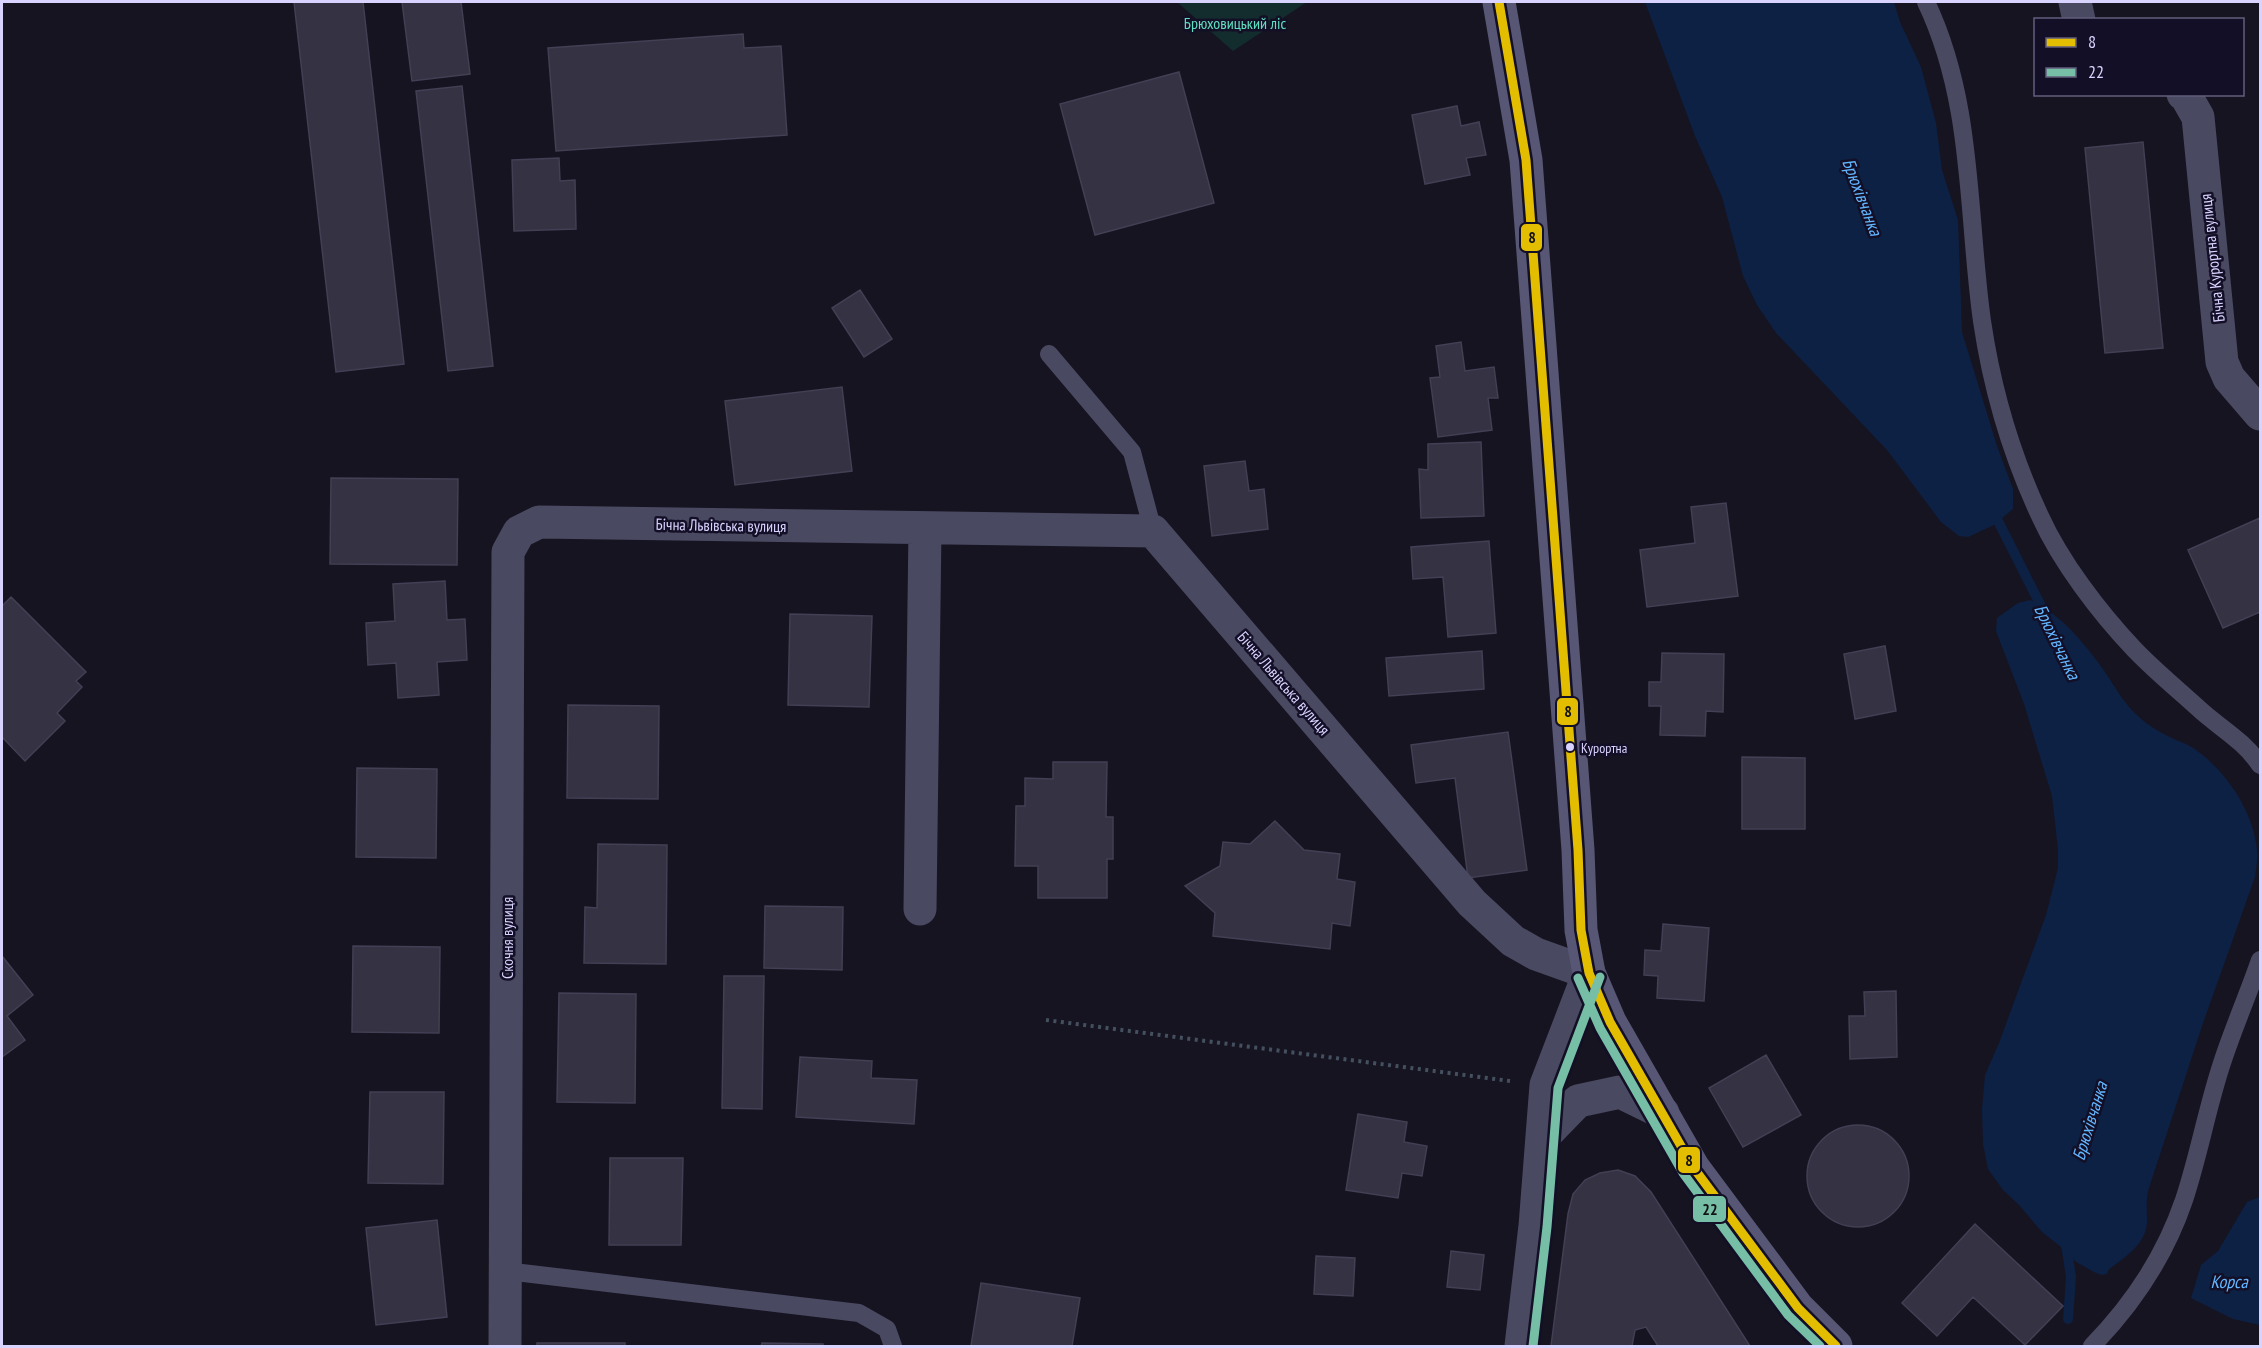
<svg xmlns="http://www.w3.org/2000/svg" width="2262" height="1348" font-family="'PT Sans Narrow',sans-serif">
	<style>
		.green { fill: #132c2d }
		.water { fill: #0d2144 }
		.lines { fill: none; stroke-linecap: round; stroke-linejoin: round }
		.stream { stroke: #0d2144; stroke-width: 10 }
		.building { fill: #343243; stroke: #433f54; stroke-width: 1.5 }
		.path { stroke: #44505f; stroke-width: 4; stroke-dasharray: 3 4.5; stroke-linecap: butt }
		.service { stroke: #4a4962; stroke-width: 18 }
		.minor { stroke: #4a4962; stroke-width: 33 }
		.tertiary { stroke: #4a4962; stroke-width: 33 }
		.secondary { stroke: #575674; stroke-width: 33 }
		.bus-1-casing { stroke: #130f26; stroke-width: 14 }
		.bus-2-casing { stroke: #130f26; stroke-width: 14 }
		.bus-1 { stroke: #e3bd00; stroke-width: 9 }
		.bus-2 { stroke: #77bea7; stroke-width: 9 }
		.bus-dot { fill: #d9d4ff; stroke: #130f26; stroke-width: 2 }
		.labels { text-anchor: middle; stroke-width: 5; stroke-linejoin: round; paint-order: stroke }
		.bus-label { font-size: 14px; fill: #d9d4ff; stroke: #130f26; text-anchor: start }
		.park-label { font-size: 16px; fill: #5fe0c0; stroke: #130f26 }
		.street-label { font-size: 16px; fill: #d9d4ff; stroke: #130f26 }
		.water-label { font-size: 18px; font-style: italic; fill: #62b6ff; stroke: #130f26 }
		.line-badge { stroke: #130f26; stroke-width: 2 }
		.pale-badge-label { font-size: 16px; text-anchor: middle; font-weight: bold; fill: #111 }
	</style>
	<rect width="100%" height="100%" fill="#161421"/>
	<path class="green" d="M 1177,2 L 1307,2 L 1233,51 Z"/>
	<path class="water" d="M 1645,2 L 1894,2 L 1900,22 L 1921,67 L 1936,123 L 1942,170 L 1958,220 L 1962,332 L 1997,446 L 2013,489 L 2013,509 L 1994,525 L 1968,537 L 1959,536 L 1941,522 L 1887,450 L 1776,333 L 1757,305 L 1743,276 L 1722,197 L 1695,136 Z
		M 2030,600 C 2059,613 2081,639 2100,665 C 2113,682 2121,701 2138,716 C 2146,724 2158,731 2168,736 C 2176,741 2186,743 2193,748 C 2225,769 2254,812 2257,850 C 2258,859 2256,868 2255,877 L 2202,1026 L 2148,1191 C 2146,1203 2147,1209 2147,1221 C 2147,1243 2126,1257 2109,1269 L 2107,1274 L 2101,1275 L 2094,1272 L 2076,1262 L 2066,1251 L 2042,1232 L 2019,1205 L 2003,1190 L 1988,1169 L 1983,1144 L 1982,1109 L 1985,1075 L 1999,1043 L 2046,915 L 2058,868 L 2058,850 L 2052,796 L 2024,704 L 1996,631 L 1997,618 L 2018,603 Z
		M 2260,1197 L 2260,1325 L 2233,1319 L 2191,1298 L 2201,1265 L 2218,1251 L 2247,1202 Z"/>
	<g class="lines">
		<path class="stream" d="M 1993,511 L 2047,618
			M 2065,1238 L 2071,1277 L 2068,1319"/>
	</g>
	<path class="building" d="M 294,2 L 363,2 L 404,364 L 336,372 Z
		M 402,2 L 461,2 L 470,74 L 412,81 Z
		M 743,34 L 744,48 L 781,46 L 787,135 L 556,151 L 548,48 Z
		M 1179,72 L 1214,203 L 1095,235 L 1060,104 Z
		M 462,86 L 493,366 L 448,371 L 416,91 Z
		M 1457,106 L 1461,126 L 1479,122 L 1486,155 L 1466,158 L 1470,175 L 1425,184 L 1412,115 Z
		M 2143,142 L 2163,348 L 2105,353 L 2085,148 Z
		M 559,158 L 560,181 L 575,180 L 576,229 L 514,231 L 512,160 Z
		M 860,290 L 892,339 L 864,357 L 832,308 Z
		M 1461,342 L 1465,371 L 1494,367 L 1498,398 L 1488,398 L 1492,430 L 1438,437 L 1430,378 L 1440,377 L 1436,346 Z
		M 842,387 L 852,471 L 735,485 L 725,401 Z
		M 1481,442 L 1484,516 L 1421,518 L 1419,469 L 1428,470 L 1428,444 Z
		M 1245,461 L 1249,491 L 1264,489 L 1268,529 L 1212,536 L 1204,466 Z
		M 331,478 L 458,479 L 457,565 L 330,564 Z
		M 1726,503 L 1738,596 L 1647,607 L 1640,550 L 1695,543 L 1691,507 Z
		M 2260,518 L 2260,612 L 2223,628 L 2188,550 Z
		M 1489,541 L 1496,633 L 1448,637 L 1443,577 L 1413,579 L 1411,547 Z
		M 445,581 L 447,620 L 465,619 L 467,660 L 437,662 L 439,695 L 398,698 L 396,663 L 368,665 L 366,623 L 395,621 L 393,584 Z
		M 11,597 L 86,672 L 76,681 L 82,687 L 57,713 L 65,721 L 25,761 L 2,737 L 2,606 Z
		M 790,614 L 872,616 L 869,707 L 788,705 Z
		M 1885,646 L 1896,711 L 1855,719 L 1844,654 Z
		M 1482,651 L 1484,689 L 1389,696 L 1386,658 Z
		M 1662,653 L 1724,654 L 1723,712 L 1706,711 L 1705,736 L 1660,735 L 1661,706 L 1649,706 L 1649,682 L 1661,682 Z
		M 568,705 L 659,706 L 658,799 L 567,798 Z
		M 1508,732 L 1527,870 L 1468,878 L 1455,778 L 1416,783 L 1411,745 Z
		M 1742,757 L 1805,758 L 1805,829 L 1742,829 Z
		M 1053,762 L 1107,762 L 1106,817 L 1113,817 L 1113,859 L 1107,859 L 1107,898 L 1038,898 L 1038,866 L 1015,866 L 1016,806 L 1025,806 L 1025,778 L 1053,779 Z
		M 357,768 L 437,769 L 436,858 L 356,857 Z
		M 1275,821 L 1304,850 L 1340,854 L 1337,879 L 1355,882 L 1350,926 L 1332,923 L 1330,949 L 1213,936 L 1215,913 L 1185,886 L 1220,866 L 1223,842 L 1250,844 Z
		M 598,844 L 667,845 L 666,964 L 584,963 L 585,907 L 597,908 Z
		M 765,906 L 843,907 L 842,970 L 764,968 Z
		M 1663,924 L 1709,928 L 1704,1001 L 1657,998 L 1658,976 L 1644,975 L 1645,950 L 1661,951 Z
		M 353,946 L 440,947 L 439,1033 L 352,1032 Z
		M 2,956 L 33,995 L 7,1016 L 25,1040 L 2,1057 Z
		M 724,976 L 764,976 L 762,1109 L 722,1108 Z
		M 1896,991 L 1897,1057 L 1850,1059 L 1849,1016 L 1865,1016 L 1864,992 Z
		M 559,993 L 636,994 L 635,1103 L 557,1102 Z
		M 1766,1055 L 1801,1115 L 1743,1147 L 1709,1088 Z
		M 800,1057 L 872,1061 L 871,1078 L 917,1080 L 914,1124 L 796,1117 Z
		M 370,1092 L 444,1092 L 443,1184 L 368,1183 Z
		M 1358,1114 L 1407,1122 L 1404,1142 L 1427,1146 L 1422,1176 L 1402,1173 L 1398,1198 L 1346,1190 Z
		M1807 1176a51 51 0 1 1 102 0a51 51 0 1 1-102 0Z
		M 610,1158 L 683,1158 L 681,1245 L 609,1245 Z
		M 1618,1170 L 1635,1176 L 1651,1192 L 1750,1346 L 1658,1346 L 1646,1327 L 1635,1330 L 1632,1346 L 1551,1346 L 1568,1214 L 1573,1194 L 1585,1180 L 1600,1173 Z
		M 437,1220 L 447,1317 L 376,1325 L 366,1228 Z
		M 1975,1224 L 2063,1306 L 2025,1345 L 1973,1297 L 1937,1336 L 1902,1303 Z
		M 1451,1251 L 1484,1255 L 1480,1290 L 1447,1287 Z
		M 1316,1256 L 1355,1258 L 1353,1296 L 1314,1294 Z
		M 981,1283 L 1080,1298 L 1072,1346 L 971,1346 Z
		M 537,1343 L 625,1343 L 625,1346 L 537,1346 Z
		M 762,1343 L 823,1344 L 823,1346 L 761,1346 Z"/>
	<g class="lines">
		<path class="path" d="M 1046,1020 L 1510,1081"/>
		<path class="service" d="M 1926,2 C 1974,102 1967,214 1982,321 C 1992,389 2011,454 2040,516 C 2061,562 2099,612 2134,649 C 2153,669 2176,688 2197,707 C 2218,727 2244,740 2260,765
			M 1049,354 L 1132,452 L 1153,531
			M 506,1271 L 859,1313 L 887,1329 L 893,1346
			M 2092,1346 C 2132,1305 2165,1256 2184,1200 C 2199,1155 2207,1108 2222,1063 C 2233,1029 2248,995 2260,960"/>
		<path class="minor" d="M 2075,2 L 2079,20
			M 2183,94 L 2186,96 L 2198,117 L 2222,362 L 2229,378 L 2260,414
			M 920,909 L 925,528
			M 505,1346 L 508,552 L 519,532 L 539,522 L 1153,531 L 1472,903 L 1513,941 L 1536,954 L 1589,973"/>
		<path class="tertiary" d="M 1542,1138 L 1578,1101 L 1620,1092 L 1663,1113
			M 1521,1346 L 1535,1226 L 1546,1085 L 1589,973"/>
		<path class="secondary" d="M 1499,2 L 1526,160 L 1578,850 L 1581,930 L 1589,973 L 1610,1022 L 1693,1167 L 1798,1308 L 1836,1346"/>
		<g class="bus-1-casing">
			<path id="bus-1" d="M 1499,2 L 1526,160 L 1578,850 L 1581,930 L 1589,973 L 1610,1022 L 1693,1167 L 1798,1308 L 1836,1346"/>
		</g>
		<g class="bus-2-casing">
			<path id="bus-2" d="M 1578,978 L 1600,1028 L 1683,1173 L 1788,1315 L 1820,1346
				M 1533,1346 L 1547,1227 L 1558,1088 L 1600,977"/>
		</g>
		<use href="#bus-1" class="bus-1"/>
		<use href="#bus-2" class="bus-2"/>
	</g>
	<circle class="bus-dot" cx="1570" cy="747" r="5"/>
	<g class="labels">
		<g class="bus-label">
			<text x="1581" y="753">Курортна</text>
		</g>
		<g class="park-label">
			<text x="1235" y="29">Брюховицький ліс</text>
		</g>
		<g class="street-label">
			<text transform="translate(2212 258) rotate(-96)" y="6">Бічна Курортна вулиця</text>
			<text transform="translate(721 525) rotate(1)" y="6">Бічна Львівська вулиця</text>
			<text transform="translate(1284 683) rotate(49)" y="6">Бічна Львівська вулиця</text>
			<text transform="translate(507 938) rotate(-90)" y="6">Скочня вулиця</text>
		</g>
		<g class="water-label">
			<text transform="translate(1862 197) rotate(69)" y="6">Брюхівчанка</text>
			<text transform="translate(2057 642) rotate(64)" y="6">Брюхівчанка</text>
			<text transform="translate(2090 1121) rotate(-73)" y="6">Брюхівчанка</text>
			<text x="2229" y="1288">Корса</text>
		</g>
	</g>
	<g class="line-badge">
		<rect x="1520" y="223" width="23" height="29" rx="6" fill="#e3bd00"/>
		<rect x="1556" y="697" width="23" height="29" rx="6" fill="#e3bd00"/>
		<rect x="1677" y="1146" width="24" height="28" rx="6" fill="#e3bd00"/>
		<rect x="1692" y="1195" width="35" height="28" rx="6" fill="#77bea7"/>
	</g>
	<g class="pale-badge-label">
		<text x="1532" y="243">8</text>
		<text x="1568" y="717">8</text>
		<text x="1689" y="1166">8</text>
		<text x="1710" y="1215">22</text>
	</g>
	<rect width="2262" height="1348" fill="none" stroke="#d9d4ff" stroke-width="6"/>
	<rect x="2034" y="18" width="210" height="78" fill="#130f26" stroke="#625e7d" stroke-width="1.5"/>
	<rect x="2046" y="38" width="30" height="9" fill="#e3bd00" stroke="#625e7d" stroke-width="1.5"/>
	<text x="2088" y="48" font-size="18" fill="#d9d4ff">8</text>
	<rect x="2046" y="68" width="30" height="9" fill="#77bea7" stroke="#625e7d" stroke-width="1.5"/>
	<text x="2088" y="78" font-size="18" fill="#d9d4ff">22</text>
</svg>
